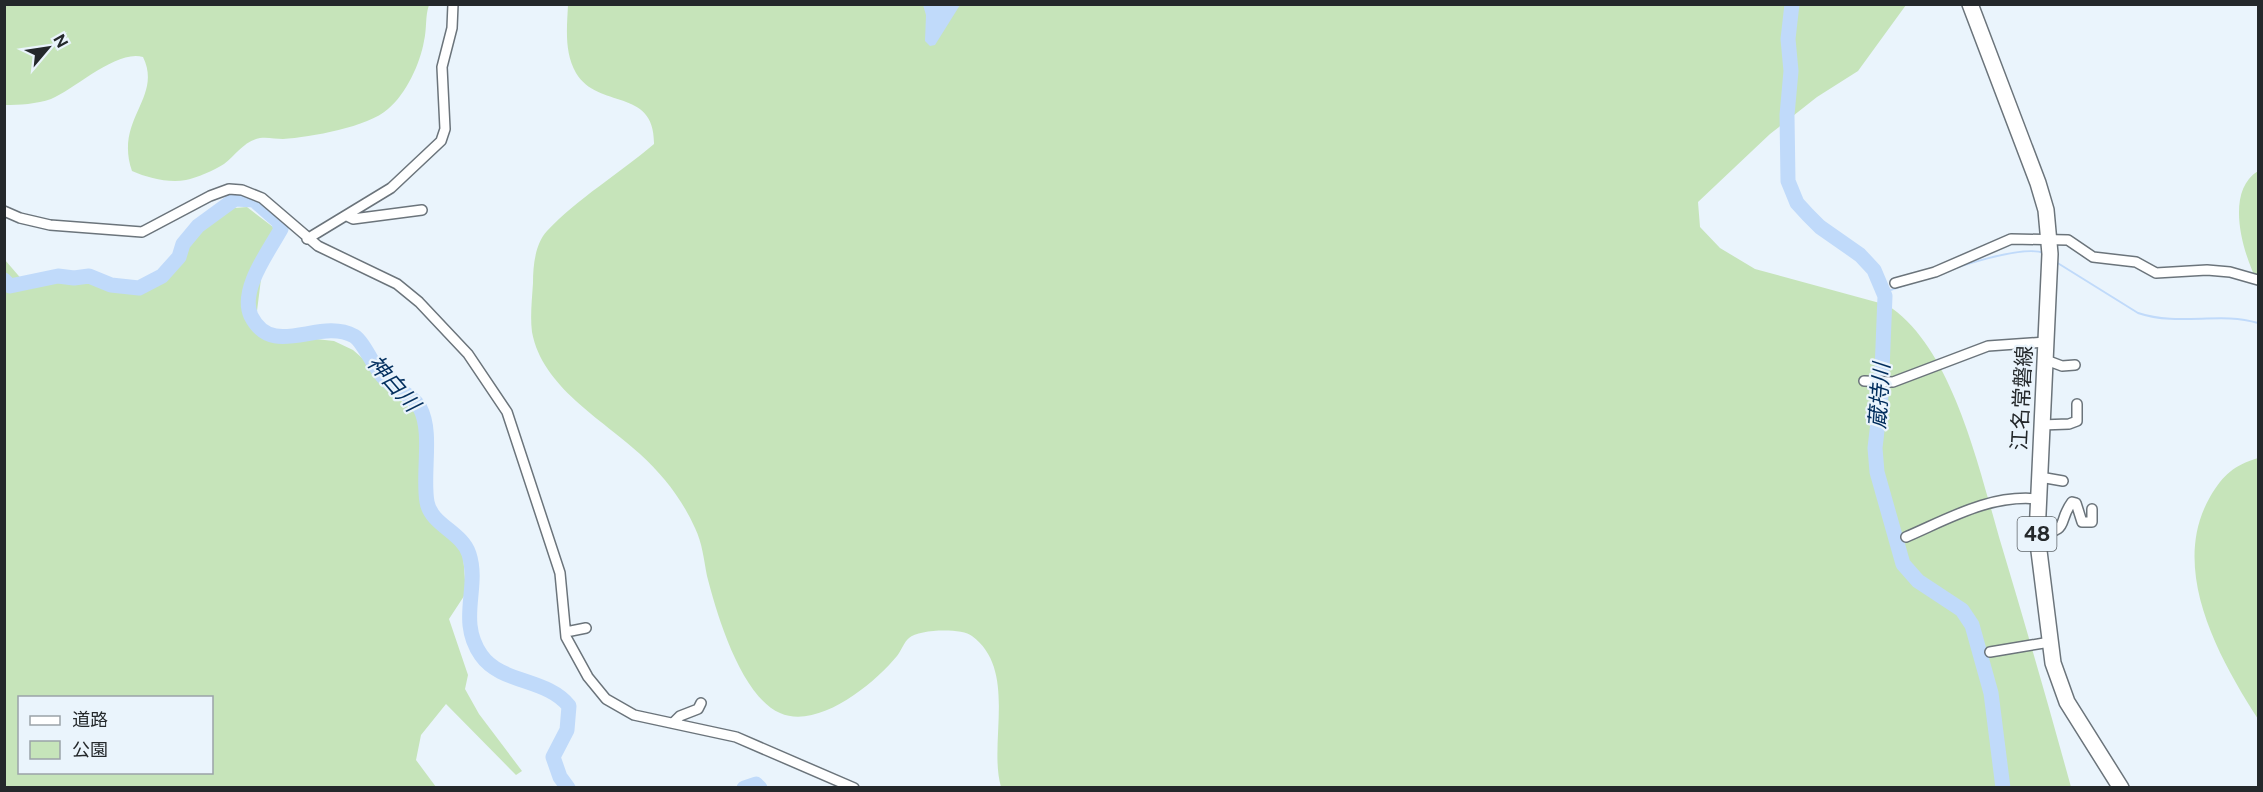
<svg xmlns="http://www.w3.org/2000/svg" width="2263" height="792" font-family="'Public Sans','Noto Sans JP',sans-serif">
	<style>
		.green { fill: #c6e4ba; fill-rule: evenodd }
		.water { fill: #c0dafa }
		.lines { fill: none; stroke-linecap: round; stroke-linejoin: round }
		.stream { stroke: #c0dafa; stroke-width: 2 }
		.river { stroke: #c0dafa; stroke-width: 15 }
		.minor-casing { stroke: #6b747b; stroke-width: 12 }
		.primary-casing { stroke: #6b747b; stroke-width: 18 }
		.minor { stroke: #fff; stroke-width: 9 }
		.primary { stroke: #fff; stroke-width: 15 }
		.labels { text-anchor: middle; stroke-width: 4.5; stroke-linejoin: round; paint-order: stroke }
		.shield { fill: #eaf4fc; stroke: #5f656a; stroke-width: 1.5 }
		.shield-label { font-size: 20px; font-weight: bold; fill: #24282b }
		.street-label { font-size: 21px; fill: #24282b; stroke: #eaf4fc }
		.water-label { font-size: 22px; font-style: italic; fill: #022e5d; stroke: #eaf4fc }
	</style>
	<rect width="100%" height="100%" fill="#eaf4fc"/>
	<path class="green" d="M 5,4 L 429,4 L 429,5 C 425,16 427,29 424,41 C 420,64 406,94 388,109 C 368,127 311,137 283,139 C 276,139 268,137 260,138 C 244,141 236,155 224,164 C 215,170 196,178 186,180 C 168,183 148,178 132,171 C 114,119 163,98 143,57 C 117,49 75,89 51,99 C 37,104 19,105 5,105 Z
		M 568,5 L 1906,5 L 1858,71 L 1817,97 L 1770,134 L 1698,202 L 1700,227 L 1720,248 L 1755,269 L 1887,305 C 1954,347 1980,474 2002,547 C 2026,627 2049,707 2071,787 L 1001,787 C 988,742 1018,670 972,636 C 962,628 919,629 909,638 C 904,642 901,651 897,656 C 874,684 818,730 780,713 C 741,696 717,615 707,576 C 704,560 702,542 695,528 C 682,499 663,475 640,454 C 602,419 542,387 532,332 C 530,317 532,299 533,283 C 533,266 535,244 547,231 C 578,198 619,174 654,144 C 655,87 598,110 576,73 C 564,52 567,27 568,5 Z
		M 2258,171 L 2258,283 C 2243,254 2224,192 2258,171 Z
		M 247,207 L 273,227 L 276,240 L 262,271 L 256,319 L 270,334 L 334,341 L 353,350 L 377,371 L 392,393 L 429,425 L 426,464 L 434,518 L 463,554 L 466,593 L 449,619 L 468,675 L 465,689 L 479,714 L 522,771 L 516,775 L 446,704 L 421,735 L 416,760 L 436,787 L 5,787 L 5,260 L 24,282 L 79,271 L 137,289 L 160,283 L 180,259 L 192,234 L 223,209 ZM 20,698 L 212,698 L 212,772 L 20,772 Z
		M 2258,458 L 2258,719 C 2218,657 2169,568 2210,497 C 2224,474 2233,466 2258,458 Z"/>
	<path class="water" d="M 923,5 L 960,5 L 935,45 L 930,46 L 925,41 L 926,15 Z"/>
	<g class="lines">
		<path class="stream" d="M 2056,262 L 2138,313 C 2180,327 2219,311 2258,323
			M 1884,292 C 1918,282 2015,242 2044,253"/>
		<path class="river" d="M 1792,4 L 1788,39 L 1791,71 L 1787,115 L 1788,181 L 1797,203 L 1808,215 L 1820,227 L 1860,255 L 1874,270 L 1885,296 L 1881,396 L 1875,448 L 1877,472 L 1903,564 L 1918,581 L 1962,610 L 1972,625 L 1991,693 L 2003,788
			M 4,280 L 10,286 L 58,276 L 74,278 L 89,276 L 111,285 L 139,288 L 162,276 L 179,257 L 183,244 L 198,226 L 235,199 L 254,200 L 278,221 L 281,229 C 269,251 239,290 251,316 C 273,360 319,317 354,336 C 364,342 375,370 385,379 C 396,390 412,394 420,408 C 433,432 422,474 427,502 C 431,525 462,532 469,554 C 480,588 457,620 481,655 C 501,684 547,678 569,706 L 567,730 L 553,757 L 560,777 L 568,788
			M 744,788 L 756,784 L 760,788"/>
		<g class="minor-casing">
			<path id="minor" d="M 4,211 L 20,218 L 50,225 L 142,232 L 210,196 L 229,189 L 242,190 L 262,198 L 318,246 L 397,284 L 419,302 L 468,354 L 507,412 L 560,573 L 566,637 L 588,677 L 606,699 L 634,715 L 736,737 L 854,788
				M 347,216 L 353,219 L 422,210
				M 307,239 L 391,188 L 441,141 L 445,129 L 442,67 L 452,28 L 453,4
				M 1895,283 L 1935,272 L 2011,239 L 2068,240 L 2093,257 L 2136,262 L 2156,273 L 2207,270 L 2230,272 L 2258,280
				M 2046,360 L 2062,366 L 2075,365
				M 1864,381 L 1893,382 L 1988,346 L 2046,342
				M 2041,425 L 2069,424 L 2077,421 L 2077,404
				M 2040,477 L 2063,481
				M 2037,535 C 2072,529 2056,524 2072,502 L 2076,503 L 2082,522 L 2092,522 L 2092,509
				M 1906,537 C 1948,519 1990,494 2038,499
				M 566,632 L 586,628
				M 1990,652 L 2050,642
				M 673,723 L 680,716 L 698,709 L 701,703"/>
		</g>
		<g class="primary-casing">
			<path id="primary" d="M 1970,4 L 2038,183 L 2046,210 L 2050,254 L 2037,535 L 2053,663 L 2067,702 L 2121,788"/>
		</g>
		<use href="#minor" class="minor"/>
		<use href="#primary" class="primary"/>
	</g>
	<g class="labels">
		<rect class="shield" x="2017.5" y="517" width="39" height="34" rx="4.5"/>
		<g class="shield-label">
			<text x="2037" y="541">48</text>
		</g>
		<g class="street-label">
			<text transform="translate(2022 398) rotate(-87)" y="7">江名常磐線</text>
		</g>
		<g class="water-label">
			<text transform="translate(394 383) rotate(49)" y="8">神白川</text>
			<text transform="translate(1879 396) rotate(-86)" y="8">蔵持川</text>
		</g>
	</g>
	<rect width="2263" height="792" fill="none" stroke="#24282b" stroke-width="12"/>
	<rect x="18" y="696" width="195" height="78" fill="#eaf4fc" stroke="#9ba2a8" stroke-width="1.5"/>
	<rect x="30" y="716" width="30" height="9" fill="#ffffff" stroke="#9ba2a8" stroke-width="1.5"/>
	<text x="72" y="726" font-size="18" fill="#24282b">道路</text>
	<rect x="30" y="741" width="30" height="18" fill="#c6e4ba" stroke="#9ba2a8" stroke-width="1.5"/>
	<text x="72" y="756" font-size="18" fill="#24282b">公園</text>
	<g transform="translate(48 48) rotate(61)" stroke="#eaf4fc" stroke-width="4.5" paint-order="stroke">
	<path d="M0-4.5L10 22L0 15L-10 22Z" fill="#24282b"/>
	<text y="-9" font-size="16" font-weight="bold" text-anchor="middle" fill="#24282b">N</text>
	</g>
</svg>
